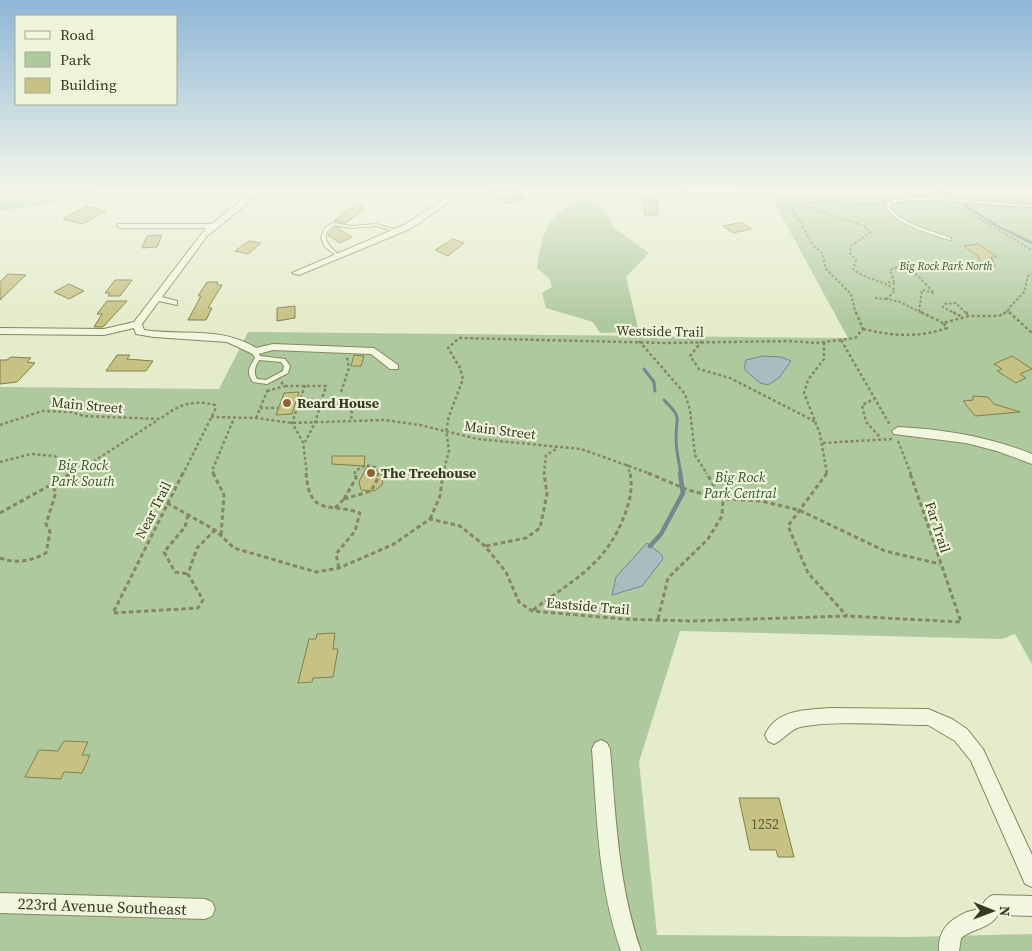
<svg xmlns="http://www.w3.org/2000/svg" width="1032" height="951" font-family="'Source Serif 4',serif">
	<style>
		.green { fill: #afc99f }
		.water { fill: #abbcc1; stroke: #72878f }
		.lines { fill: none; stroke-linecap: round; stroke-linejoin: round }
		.stream-far2 { stroke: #72878f; stroke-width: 2.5 }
		.stream-far1 { stroke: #72878f; stroke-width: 3 }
		.stream { stroke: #72878f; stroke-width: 4.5 }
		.building { fill: #c6c284; stroke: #847f48 }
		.service-casing { stroke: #858760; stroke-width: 2 }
		.minor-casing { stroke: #858760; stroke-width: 2 }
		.path-far2 { stroke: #858760; stroke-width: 2; stroke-dasharray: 2.5 2; stroke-linecap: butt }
		.path-far1 { stroke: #858760; stroke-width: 2.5; stroke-dasharray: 3 2.5; stroke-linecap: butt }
		.path { stroke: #858760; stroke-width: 3; stroke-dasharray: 4.5 3; stroke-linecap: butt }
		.service { fill: #f1f7de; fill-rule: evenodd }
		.minor { fill: #f1f7de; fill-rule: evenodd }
		.poi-dot { fill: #916435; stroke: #eef4da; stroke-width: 2 }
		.labels { text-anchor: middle; stroke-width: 4.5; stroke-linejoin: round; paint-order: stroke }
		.far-park-label { font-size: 11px; font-style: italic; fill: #34542b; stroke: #eef4da }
		.street-label { font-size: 14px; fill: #393922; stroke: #eef4da }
		.poi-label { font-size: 14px; font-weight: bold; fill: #393922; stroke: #eef4da; text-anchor: start }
		.park-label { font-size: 14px; font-style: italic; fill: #34542b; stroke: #eef4da }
		.near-number-label { font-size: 14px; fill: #5c5b3a }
		.near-street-label { font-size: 16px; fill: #393922; stroke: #eef4da }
	</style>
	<rect width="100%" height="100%" fill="#e4eccb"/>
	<path class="green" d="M 0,189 L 96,189 L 92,193 L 47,204 L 0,211 Z
		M 769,193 L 1032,193 L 1032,664 L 1015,634 L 1002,639 L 680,631 L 639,762 L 657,935 L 910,937 L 1032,934 L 1032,951 L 0,951 L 0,387 L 219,389 L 248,332 L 848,338 Z
		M 582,198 L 605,210 L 614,228 L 649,253 L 626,277 L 639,332 L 600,333 L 593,322 L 546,308 L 542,293 L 552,287 L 550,279 L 537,268 C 542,230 547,216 582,198 Z"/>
	<path class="water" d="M 763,356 L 781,357 L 791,361 L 779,378 L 768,385 L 760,383 L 744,369 L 746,360 Z
		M 647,543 L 662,555 L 663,559 L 642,586 L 612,595 L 616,577 Z"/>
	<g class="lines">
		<path class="stream-far2" d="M 941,189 L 954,199
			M 964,205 L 999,227 L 1032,243"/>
		<path class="stream-far1" d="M 644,369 L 654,382 L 655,391
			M 664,400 C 683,419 676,416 676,438 C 676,450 679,463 681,474"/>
		<path class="stream" d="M 650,546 L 661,534 L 683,493 L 680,473"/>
	</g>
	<path class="building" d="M 500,189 L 510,189 L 525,197 L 508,204 L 489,193 Z
		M 643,198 L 657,199 L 658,215 L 645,215 Z
		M 358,202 L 364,209 L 346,223 L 334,221 Z
		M 86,206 L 106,211 L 83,224 L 63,219 Z
		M 742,222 L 751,229 L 733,233 L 723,226 Z
		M 335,227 L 340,228 L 339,229 L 352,237 L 340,243 L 328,235 Z
		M 162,235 L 157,247 L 142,248 L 147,236 Z
		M 453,239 L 464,243 L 448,256 L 435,250 Z
		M 249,241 L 261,243 L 248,254 L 235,251 Z
		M 978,244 L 997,257 L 991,257 L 995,267 L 982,265 L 978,256 L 964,246 Z
		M 8,274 L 26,275 L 0,300 L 0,282 Z
		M 115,280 L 132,280 L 120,296 L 108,296 L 110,293 L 105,293 Z
		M 207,282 L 218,282 L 217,285 L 222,285 L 208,308 L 212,308 L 206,320 L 188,320 L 201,296 L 198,296 Z
		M 69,284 L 84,291 L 69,299 L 54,292 Z
		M 107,301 L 127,301 L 103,327 L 94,327 L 102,314 L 97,314 Z
		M 295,306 L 295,318 L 277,321 L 277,308 Z
		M 117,355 L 130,355 L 127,359 L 153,361 L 146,371 L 106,371 Z
		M 354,355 L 364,356 L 361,366 L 351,366 Z
		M 1012,356 L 1032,369 L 1020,374 L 1026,378 L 1016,383 L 997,371 L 1002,369 L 994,364 Z
		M 11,357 L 31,358 L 27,362 L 35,363 L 17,382 L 0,384 L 0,360 L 7,360 Z
		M 299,392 L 292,414 L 276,415 L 284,393 Z
		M 973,396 L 988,397 L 994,404 L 1020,412 L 975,416 L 963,401 L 973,400 Z
		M 332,456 L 365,456 L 364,466 L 332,464 Z
		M 367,466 L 373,472 L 381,474 L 383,479 L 382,485 L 374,491 L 361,490 L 359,482 Z
		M 335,633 L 333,649 L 338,649 L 333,677 L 313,678 L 312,682 L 298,683 L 309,639 L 316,639 L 317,634 Z
		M 64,741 L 88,742 L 82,755 L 90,755 L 82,773 L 64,772 L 61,779 L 25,777 L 39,750 L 58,751 Z
		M 739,798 L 779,798 L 794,857 L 778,857 L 776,850 L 750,850 Z"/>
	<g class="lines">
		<g class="service-casing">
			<path id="service" d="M 913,198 L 955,199 L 1032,205 L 1032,207 C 1004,206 975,202 947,201 C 928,200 907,198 889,205 C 898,224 933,231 951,238 L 951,240 L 950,240 C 934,235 899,225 889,211 C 888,210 886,205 885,204 L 897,199 Z
				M 332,223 L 351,226 L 376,224 L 400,231 L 398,232 L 376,226 L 351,228 L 334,225 C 317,238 330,246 340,256 L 338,257 L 325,247 L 321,238 L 325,228 Z
				M 255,350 L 257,351 L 260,356 L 285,359 L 290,366 L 288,373 L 267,384 L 253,382 C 246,372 249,368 255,358 L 252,352 ZM 259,360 L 281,362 L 284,366 L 283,371 L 266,380 L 257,379 C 253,372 255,367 259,360 Z"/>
		</g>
		<g class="minor-casing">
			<path id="minor" d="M 252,189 L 260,189 L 247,204 L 207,236 L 162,297 L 177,301 L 177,305 L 159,301 L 142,324 L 144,330 C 182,336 222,326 256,348 L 273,344 L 374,348 L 398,365 L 398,369 L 390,369 L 371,354 L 273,350 L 255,355 L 227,342 L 154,337 L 136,334 L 134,328 L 104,335 L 0,334 L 0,328 L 104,329 L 134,322 L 206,228 L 121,228 L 117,226 L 118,224 L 212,224 L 241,200 Z
				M 460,189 L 469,189 L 410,229 L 299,275 L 292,273 L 404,225 Z
				M 676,189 L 738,190 L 742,192 L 738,194 L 695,194 Z
				M 898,427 C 944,429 989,437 1032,454 L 1032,464 L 997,451 L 966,443 L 894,434 L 892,431 Z
				M 830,708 L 928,709 L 952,719 L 967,729 L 983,749 L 1032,855 L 1032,887 L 1025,884 L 971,761 L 955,741 L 928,725 C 889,725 836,720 800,727 C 791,729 783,740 774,744 L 768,741 L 765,735 C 776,709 807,710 830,708 Z
				M 601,740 L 607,743 L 610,749 C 616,818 618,885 641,951 L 621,951 C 598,885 597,818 592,749 L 595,743 Z
				M 0,893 L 205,899 L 212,902 L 215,909 L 212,916 L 205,919 L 0,913 Z
				M 993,895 L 1032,896 L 1032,916 L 998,915 C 989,929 974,928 961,938 L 959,951 L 939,951 C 938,930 949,920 967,912 C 971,911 976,910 979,908 C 985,903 985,898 993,895 Z"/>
		</g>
		<path class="path-far2" d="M 800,205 L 865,226 L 871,232 L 851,246 L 850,253 L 856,260 L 853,269 C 865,280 882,279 895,290 L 887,299 L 900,302 L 924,314
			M 963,209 L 1032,250
			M 888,282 L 895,284 L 890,270 C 909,260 922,281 934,293 L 922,290 L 919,311
			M 875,298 L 887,299
			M 856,314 L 851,294 L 826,269 L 822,253 L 814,246 L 791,207 L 807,203 L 880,204
			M 956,314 L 943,307 L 945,304 L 956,303 L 967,314
			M 1003,314 L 1008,311
			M 1011,314 L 1008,311 L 1009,308 L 1024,292 L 1028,276 L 1032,274"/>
		<path class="path-far1" d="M 856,312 L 863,329
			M 921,312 L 943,323
			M 953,312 L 962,317
			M 966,312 L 969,316
			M 1009,312 L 1032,333
			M 863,329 C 892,336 919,338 947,328 L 943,323 L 969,316 L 999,316 L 1006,312
			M 841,340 L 890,425
			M 639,341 L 685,394 L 690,410 L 695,455 L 707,474
			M 702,341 L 690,356 L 699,369 L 730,378 L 816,422
			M 824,342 L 824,359 L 808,380 L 804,393 L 820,434 L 827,474
			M 281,382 L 285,386 L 326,386 L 315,423 L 305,442
			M 305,385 L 292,423 L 303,442 L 307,474
			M 267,391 L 285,386
			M 341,392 L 349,368 L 347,357
			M 876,398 L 862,405 L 866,422 L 881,438
			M 299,403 L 345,404 L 352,412 L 351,422
			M 260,408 L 279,408
			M 211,417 L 256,418 L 292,423 L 384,420 L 420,425 L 478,439 L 581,449 L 651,474
			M 256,418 L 268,389
			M 0,425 L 42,411 L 71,412 L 84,416 L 160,419 C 178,405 192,399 215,405 L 215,410 L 183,474
			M 898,441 L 911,474
			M 823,443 L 892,439
			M 0,462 L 31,454 L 55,456 L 71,473
			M 627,464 L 630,474
			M 69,474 L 88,465 L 158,420
			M 214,474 L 212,471 L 234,418
			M 355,474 L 355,471 L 366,465 L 375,467 L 377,474
			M 443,474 L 449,450 L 446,431 L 449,416 L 463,379 L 460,368 L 448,348 L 459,338 L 666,343 L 789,341 L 816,343 L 855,338 L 863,329
			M 544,474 L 546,455 L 558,448"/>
		<path class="path" d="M 183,473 L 113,613 L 198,608 L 203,600 L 188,574 L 197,548 L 215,530
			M 213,473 L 224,495 L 221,535
			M 306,473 C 310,518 329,502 360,513 L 355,531 L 336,554 L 339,568
			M 648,473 L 688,490 L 723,499 L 761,501 L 799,510 L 885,551 L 940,564
			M 827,473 L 788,526 L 808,573 L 847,616
			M 344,499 L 356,478 L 355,473
			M 344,499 L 371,491 L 378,478 L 377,473
			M 167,503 L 215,530 L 234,548 L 316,572 L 339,568 L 394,544 L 430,519 L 460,526 L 485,546 L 506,572 L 519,602 L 532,611 L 624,619 L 691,621 L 847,616 L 961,622 L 910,473
			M 335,508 L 344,499
			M 0,513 L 72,473
			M 188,515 L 185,527 L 164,552 L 175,572 L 188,574
			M 430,519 L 440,496 L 443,473
			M 486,546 L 526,538 L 540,528 L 547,494 L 544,473
			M 0,558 C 16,564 31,561 46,553 L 50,532 L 46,524 L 56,492 L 50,483
			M 533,610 C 574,579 606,565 625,514 C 630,500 633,488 630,473
			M 658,619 L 668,578 L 708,539 L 722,516 L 723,499 L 706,473"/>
		<use href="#service" class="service"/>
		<use href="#minor" class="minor"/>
	</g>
	<linearGradient id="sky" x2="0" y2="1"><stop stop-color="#8fb7d8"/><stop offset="0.59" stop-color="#f3f6e8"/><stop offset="1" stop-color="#f3f6e8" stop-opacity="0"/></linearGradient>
	<rect width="1032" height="322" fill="url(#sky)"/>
	<g class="poi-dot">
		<circle cx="287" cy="403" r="5"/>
		<circle cx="371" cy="473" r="5"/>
	</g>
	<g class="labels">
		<g class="far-park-label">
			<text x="946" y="270">Big Rock Park North</text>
		</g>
		<g class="street-label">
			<text transform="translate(660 331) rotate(1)" y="5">Westside Trail</text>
			<text transform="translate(87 405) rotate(5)" y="5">Main Street</text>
			<text transform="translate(500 430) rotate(7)" y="5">Main Street</text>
			<text transform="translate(153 510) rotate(-63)" y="5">Near Trail</text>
			<text transform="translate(938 527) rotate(72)" y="5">Far Trail</text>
			<text transform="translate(588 606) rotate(5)" y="5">Eastside Trail</text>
		</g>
		<g class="poi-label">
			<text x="297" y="408">Reard House</text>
			<text x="381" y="478">The Treehouse</text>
		</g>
		<g class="park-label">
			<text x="83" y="470">Big Rock<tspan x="83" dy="16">Park South</tspan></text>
			<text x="740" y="482">Big Rock<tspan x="740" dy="16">Park Central</tspan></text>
		</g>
		<g class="near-number-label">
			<text x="765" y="829">1252</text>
		</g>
		<g class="near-street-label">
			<text transform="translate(102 906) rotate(2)" y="6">223rd Avenue Southeast</text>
		</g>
	</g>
	<rect x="15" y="15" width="162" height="90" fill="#eef4da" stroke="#a6a990"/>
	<rect x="25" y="31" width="25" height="8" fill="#f1f7de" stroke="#a6a990"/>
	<text x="60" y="40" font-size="15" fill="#393922">Road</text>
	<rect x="25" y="52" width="25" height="15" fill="#afc99f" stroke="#a6a990"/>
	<text x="60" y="65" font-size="15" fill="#393922">Park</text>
	<rect x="25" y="78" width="25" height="15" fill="#c6c284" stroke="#a6a990"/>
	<text x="60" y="90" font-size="15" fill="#393922">Building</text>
	<g transform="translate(992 911) rotate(91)" stroke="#eef4da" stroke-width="4" paint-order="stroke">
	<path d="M0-4L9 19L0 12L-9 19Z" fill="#393922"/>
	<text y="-8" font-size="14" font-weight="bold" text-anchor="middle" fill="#393922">N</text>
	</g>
</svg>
